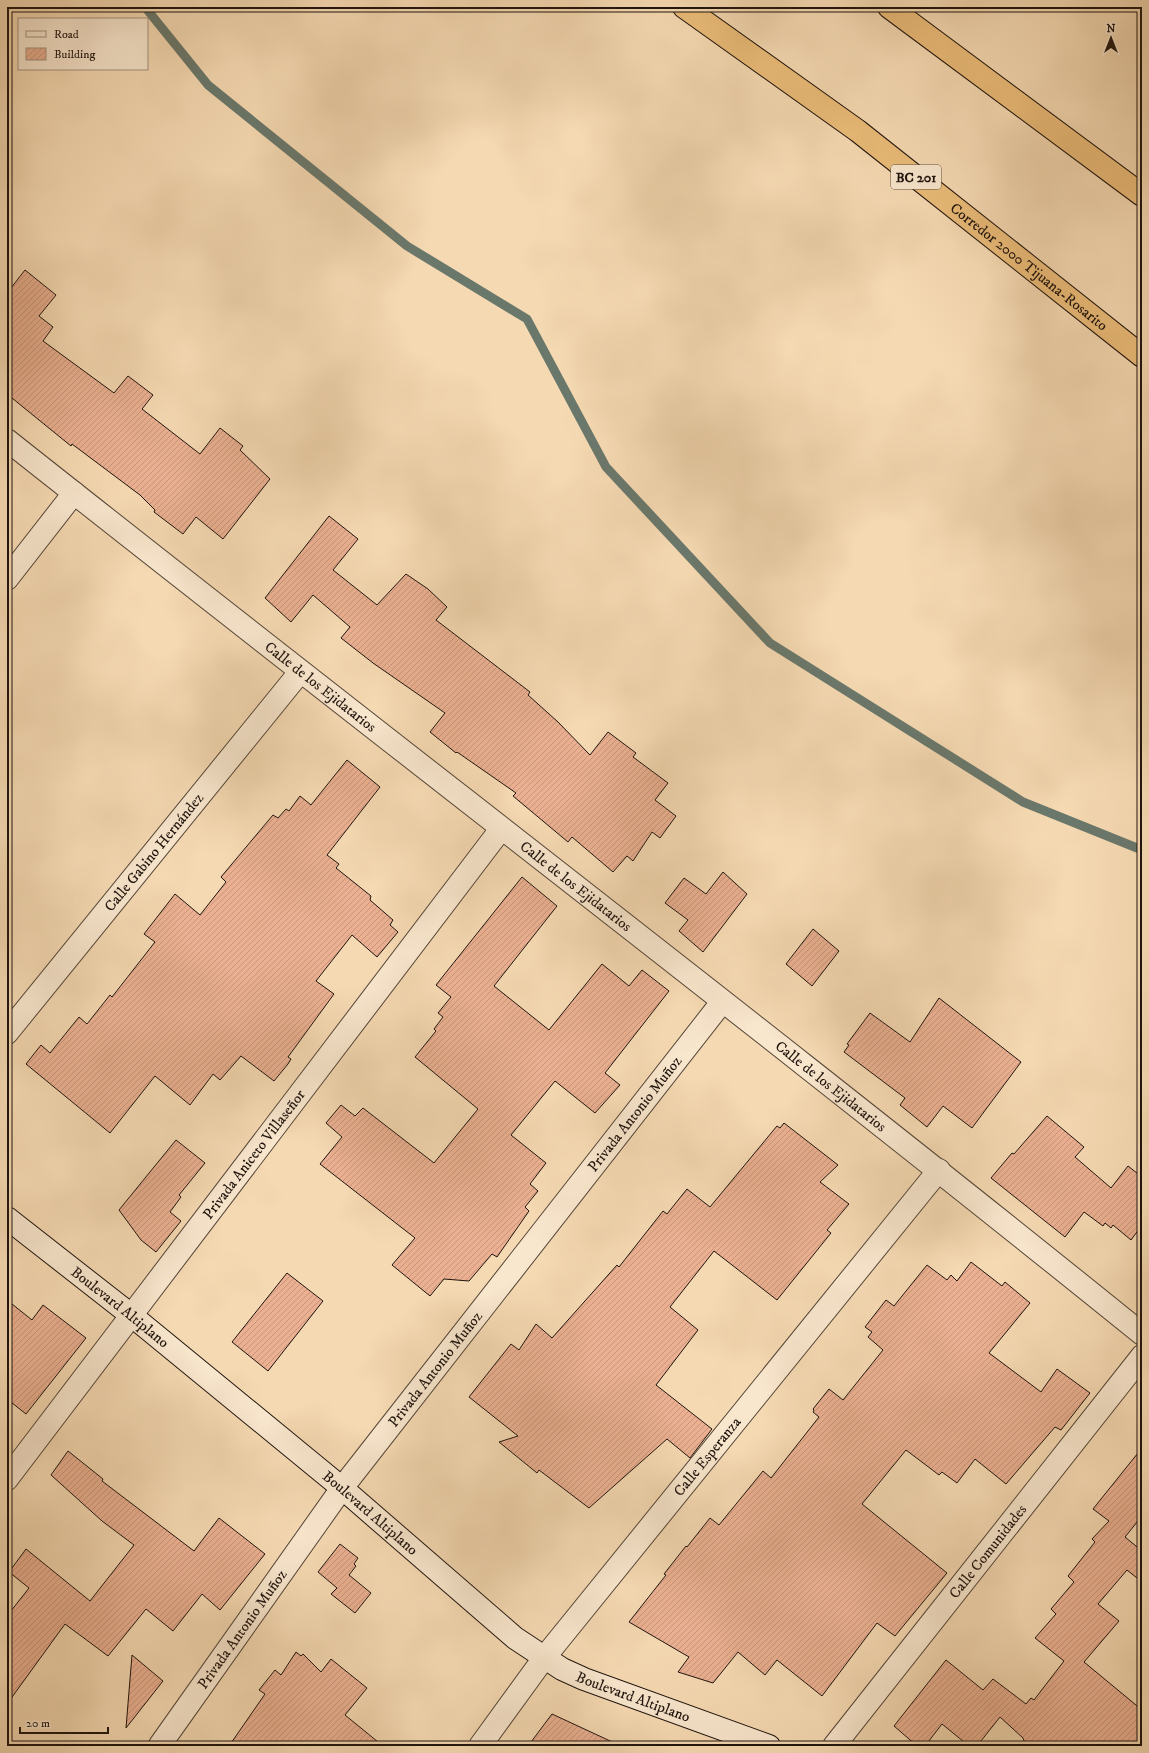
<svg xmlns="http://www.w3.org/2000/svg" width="1149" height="1753" font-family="'IM FELL DW Pica',serif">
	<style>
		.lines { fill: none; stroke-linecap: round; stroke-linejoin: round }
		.stream { stroke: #6a786c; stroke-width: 9 }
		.building { fill: url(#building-hatch); stroke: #1f140e }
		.street-casing { stroke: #544537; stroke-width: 24 }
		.secondary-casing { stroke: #1f140e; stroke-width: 24 }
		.highway-casing { stroke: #1f140e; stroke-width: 24 }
		.street { stroke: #f8e6cd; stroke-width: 22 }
		.secondary { stroke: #f8e6cd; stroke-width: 22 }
		.highway { stroke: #eabc79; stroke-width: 22 }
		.labels { text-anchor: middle; stroke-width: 3.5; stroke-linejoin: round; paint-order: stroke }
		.shield { fill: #f8e6cd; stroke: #605347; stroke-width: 1 }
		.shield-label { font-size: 14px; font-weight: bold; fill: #1f140e }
		.street-label { font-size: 15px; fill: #1f140e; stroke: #f8e6cd }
	</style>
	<defs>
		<pattern id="building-hatch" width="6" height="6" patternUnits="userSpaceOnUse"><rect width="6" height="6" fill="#eab091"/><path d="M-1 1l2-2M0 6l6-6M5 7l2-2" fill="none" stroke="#c8967c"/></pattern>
	</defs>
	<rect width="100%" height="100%" fill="#f5d9b2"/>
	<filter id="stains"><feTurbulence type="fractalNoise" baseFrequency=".005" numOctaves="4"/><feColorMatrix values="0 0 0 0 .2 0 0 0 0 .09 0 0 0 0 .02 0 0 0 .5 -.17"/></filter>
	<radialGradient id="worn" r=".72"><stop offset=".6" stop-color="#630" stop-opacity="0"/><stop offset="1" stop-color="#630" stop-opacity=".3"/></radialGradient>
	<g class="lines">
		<path class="stream" d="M 145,7 L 208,85 L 407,246 L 527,319 L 606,467 L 770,643 L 1023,802 L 1142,850"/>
	</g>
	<path class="building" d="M 25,270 L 56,295 L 39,316 L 53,327 L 43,341 L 114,393 L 128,376 L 153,395 L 142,409 L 200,454 L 220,428 L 243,446 L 240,450 L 270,479 L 223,539 L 196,517 L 183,534 L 154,512 L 155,510 L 140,495 L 72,444 L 71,446 L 7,394 L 7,293 Z
		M 329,516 L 358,539 L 333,570 L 377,605 L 406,574 L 428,589 L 447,607 L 436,620 L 530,692 L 528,695 L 558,722 L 590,755 L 608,732 L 636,753 L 633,757 L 668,783 L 655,800 L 676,816 L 660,838 L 652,832 L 633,861 L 627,856 L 613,872 L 572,837 L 568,842 L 513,796 L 516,793 L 457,752 L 456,753 L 430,732 L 445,713 L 373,663 L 341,638 L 350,627 L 313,595 L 291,622 L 265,598 Z
		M 347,760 L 380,787 L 327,855 L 339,864 L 336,868 L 371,896 L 370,900 L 393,920 L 390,925 L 398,932 L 377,957 L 352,935 L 316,981 L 334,994 L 288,1057 L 291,1059 L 288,1064 L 274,1081 L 241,1056 L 220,1080 L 213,1074 L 190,1105 L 155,1076 L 110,1133 L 26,1064 L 41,1045 L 50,1053 L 79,1017 L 87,1024 L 110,995 L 112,997 L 155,942 L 144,934 L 175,894 L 200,915 L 226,882 L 221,877 L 273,815 L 278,818 L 286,809 L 289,811 L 300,796 L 311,805 Z
		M 723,872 L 747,894 L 703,952 L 679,931 L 688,920 L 665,903 L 684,878 L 706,894 Z
		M 522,877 L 557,906 L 494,986 L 549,1030 L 602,964 L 629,986 L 642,970 L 669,991 L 605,1073 L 620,1085 L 595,1113 L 555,1081 L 511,1135 L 546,1163 L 530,1184 L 538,1191 L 525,1207 L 529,1211 L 497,1257 L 492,1254 L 469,1281 L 444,1279 L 430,1296 L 392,1265 L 415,1238 L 320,1164 L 342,1137 L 326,1123 L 341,1105 L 355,1116 L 363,1108 L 434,1163 L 478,1109 L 415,1057 L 436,1031 L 434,1029 L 443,1017 L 438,1013 L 451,997 L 436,985 Z
		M 813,929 L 839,951 L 812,986 L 786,964 Z
		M 939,998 L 1021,1062 L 972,1128 L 943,1106 L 927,1127 L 900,1105 L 905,1098 L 844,1052 L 849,1045 L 847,1044 L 870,1013 L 910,1042 Z
		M 1047,1116 L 1084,1147 L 1075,1157 L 1111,1188 L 1128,1166 L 1142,1177 L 1142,1225 L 1131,1240 L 1113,1225 L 1111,1228 L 1105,1223 L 1103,1226 L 1084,1212 L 1065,1237 L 991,1178 L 1012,1153 L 1014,1154 Z
		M 784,1123 L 838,1165 L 820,1182 L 849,1204 L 827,1230 L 831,1233 L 777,1300 L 714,1251 L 670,1307 L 698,1330 L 656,1385 L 712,1429 L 690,1458 L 667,1439 L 589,1508 L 539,1470 L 537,1473 L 499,1442 L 518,1436 L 469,1397 L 511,1344 L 519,1350 L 536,1324 L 552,1338 L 617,1265 L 619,1267 L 663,1211 L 667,1214 L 687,1189 L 710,1207 L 777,1126 L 780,1128 Z
		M 176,1140 L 205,1163 L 179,1195 L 181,1197 L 170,1212 L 181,1221 L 156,1252 L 141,1240 L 119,1210 Z
		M 971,1262 L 1002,1286 L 1005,1282 L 1030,1303 L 989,1353 L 1041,1392 L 1057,1369 L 1090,1393 L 1061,1430 L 1055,1427 L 1006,1484 L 975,1459 L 957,1483 L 942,1472 L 939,1475 L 906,1450 L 862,1504 L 947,1573 L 895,1636 L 877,1623 L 822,1696 L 777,1660 L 765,1675 L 738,1652 L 713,1683 L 678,1672 L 689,1657 L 629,1622 L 666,1575 L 664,1574 L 686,1546 L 687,1547 L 710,1518 L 719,1525 L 763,1471 L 771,1478 L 819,1417 L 813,1412 L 814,1410 L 813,1409 L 829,1389 L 843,1400 L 883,1350 L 868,1337 L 872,1332 L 865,1327 L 886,1300 L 894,1306 L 927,1265 L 947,1280 L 951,1275 L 957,1281 Z
		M 287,1273 L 323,1301 L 268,1371 L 232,1342 Z
		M 7,1300 L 32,1320 L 43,1305 L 86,1338 L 26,1414 L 7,1399 Z
		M 1142,1448 L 1142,1516 L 1125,1537 L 1142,1551 L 1142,1582 L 1127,1570 L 1098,1604 L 1119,1621 L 1084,1662 L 1142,1710 L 1142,1746 L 1026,1746 L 1023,1738 L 1000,1717 L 977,1746 L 969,1746 L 942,1724 L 925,1746 L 917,1746 L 894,1726 L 946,1660 L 983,1690 L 993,1679 L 1026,1704 L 1031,1698 L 1034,1700 L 1064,1661 L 1035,1638 L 1056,1614 L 1051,1609 L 1074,1582 L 1068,1576 L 1095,1542 L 1092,1539 L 1109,1521 L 1093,1509 Z
		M 68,1451 L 103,1479 L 102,1481 L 194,1551 L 219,1518 L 265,1554 L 220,1610 L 202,1594 L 173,1631 L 146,1609 L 108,1656 L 65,1624 L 7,1704 L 7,1616 L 29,1588 L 9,1572 L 26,1549 L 90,1601 L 134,1545 L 102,1521 L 51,1475 Z
		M 340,1544 L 358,1558 L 354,1564 L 356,1566 L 349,1575 L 371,1593 L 355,1613 L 331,1594 L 337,1588 L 318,1572 Z
		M 296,1652 L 301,1656 L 303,1654 L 321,1672 L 331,1659 L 367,1688 L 345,1715 L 383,1746 L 229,1746 L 265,1694 L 259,1690 L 275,1670 L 281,1675 Z
		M 132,1655 L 163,1681 L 126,1728 Z
		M 552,1714 L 621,1746 L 528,1746 Z"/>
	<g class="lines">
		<g class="street-casing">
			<g id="street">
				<path id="s1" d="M 7,440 C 384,739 767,1031 1142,1334"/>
				<path d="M 7,579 L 74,493"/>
				<path id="s2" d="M 7,1033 L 300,672"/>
				<path id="s3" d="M 7,1479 L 501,829"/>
				<path id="s4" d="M 160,1745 L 342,1488 L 722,1002"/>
				<path id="s5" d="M 480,1746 L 544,1658 L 939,1170"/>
				<path id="s6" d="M 834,1746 L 1142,1356"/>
			</g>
		</g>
		<g class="secondary-casing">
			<g id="secondary">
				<path id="s7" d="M 7,1218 L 131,1315 L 342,1488 L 515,1638 L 562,1669 L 584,1679 L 769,1746"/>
			</g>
		</g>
		<g class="highway-casing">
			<g id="highway">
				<path id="s8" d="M 684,7 L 858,131 L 1142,356"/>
				<path d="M 889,7 L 1142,195"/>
			</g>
		</g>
		<use href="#street" class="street"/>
		<use href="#secondary" class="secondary"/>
		<use href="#highway" class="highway"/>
	</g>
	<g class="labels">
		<rect class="shield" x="891" y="165" width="50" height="24" rx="3"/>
		<g class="shield-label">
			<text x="916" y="182">BC 201</text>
		</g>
		<g class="street-label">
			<text dy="5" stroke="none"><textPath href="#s8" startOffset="432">Corredor 2000 Tijuana-Rosarito</textPath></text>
			<text dy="5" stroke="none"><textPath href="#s1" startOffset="399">Calle de los Ejidatarios</textPath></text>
			<text dy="5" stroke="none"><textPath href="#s2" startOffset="233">Calle Gabino Hernández</textPath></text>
			<text dy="5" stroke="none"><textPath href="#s1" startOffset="723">Calle de los Ejidatarios</textPath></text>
			<text dy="5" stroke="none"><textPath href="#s1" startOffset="1047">Calle de los Ejidatarios</textPath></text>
			<text dy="5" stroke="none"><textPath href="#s4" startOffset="790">Privada Antonio Muñoz</textPath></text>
			<text dy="5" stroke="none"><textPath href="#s3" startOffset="408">Privada Aniceto Villaseñor</textPath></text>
			<text dy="5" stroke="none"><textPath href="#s7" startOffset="144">Boulevard Altiplano</textPath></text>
			<text dy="5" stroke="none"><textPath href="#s4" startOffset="466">Privada Antonio Muñoz</textPath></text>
			<text dy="5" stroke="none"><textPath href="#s5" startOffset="368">Calle Esperanza</textPath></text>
			<text dy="5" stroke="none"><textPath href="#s7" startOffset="468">Boulevard Altiplano</textPath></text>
			<text dy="5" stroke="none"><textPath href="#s6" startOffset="248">Calle Comunidades</textPath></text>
			<text dy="5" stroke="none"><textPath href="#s4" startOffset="142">Privada Antonio Muñoz</textPath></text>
			<text dy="5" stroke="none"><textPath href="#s7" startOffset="792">Boulevard Altiplano</textPath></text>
		</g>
	</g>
	<rect width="1149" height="1753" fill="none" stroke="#f5d9b2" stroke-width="24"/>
	<rect x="8" y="8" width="1133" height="1737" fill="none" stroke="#1f140e" stroke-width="2"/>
	<rect x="12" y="12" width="1125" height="1729" fill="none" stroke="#1f140e"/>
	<rect x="18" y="18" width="130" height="52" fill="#f8e6cd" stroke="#a19281"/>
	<rect x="26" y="31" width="20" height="6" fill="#f8e6cd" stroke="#a19281"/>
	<text x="54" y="38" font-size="12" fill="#1f140e">Road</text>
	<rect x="26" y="48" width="20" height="12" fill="url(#building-hatch)" stroke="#a19281"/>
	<text x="54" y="58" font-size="12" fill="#1f140e">Building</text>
	<g transform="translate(1111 38)" stroke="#f8e6cd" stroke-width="3" paint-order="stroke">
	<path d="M0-3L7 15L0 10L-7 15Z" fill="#1f140e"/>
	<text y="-6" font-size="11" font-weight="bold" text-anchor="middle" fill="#1f140e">N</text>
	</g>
	<path d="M20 1727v6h88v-6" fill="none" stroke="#1f140e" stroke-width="2"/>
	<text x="26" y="1727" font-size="12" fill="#1f140e" stroke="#f8e6cd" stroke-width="3" paint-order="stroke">20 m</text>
	<rect width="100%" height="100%" filter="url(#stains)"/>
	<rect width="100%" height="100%" fill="url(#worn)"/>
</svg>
